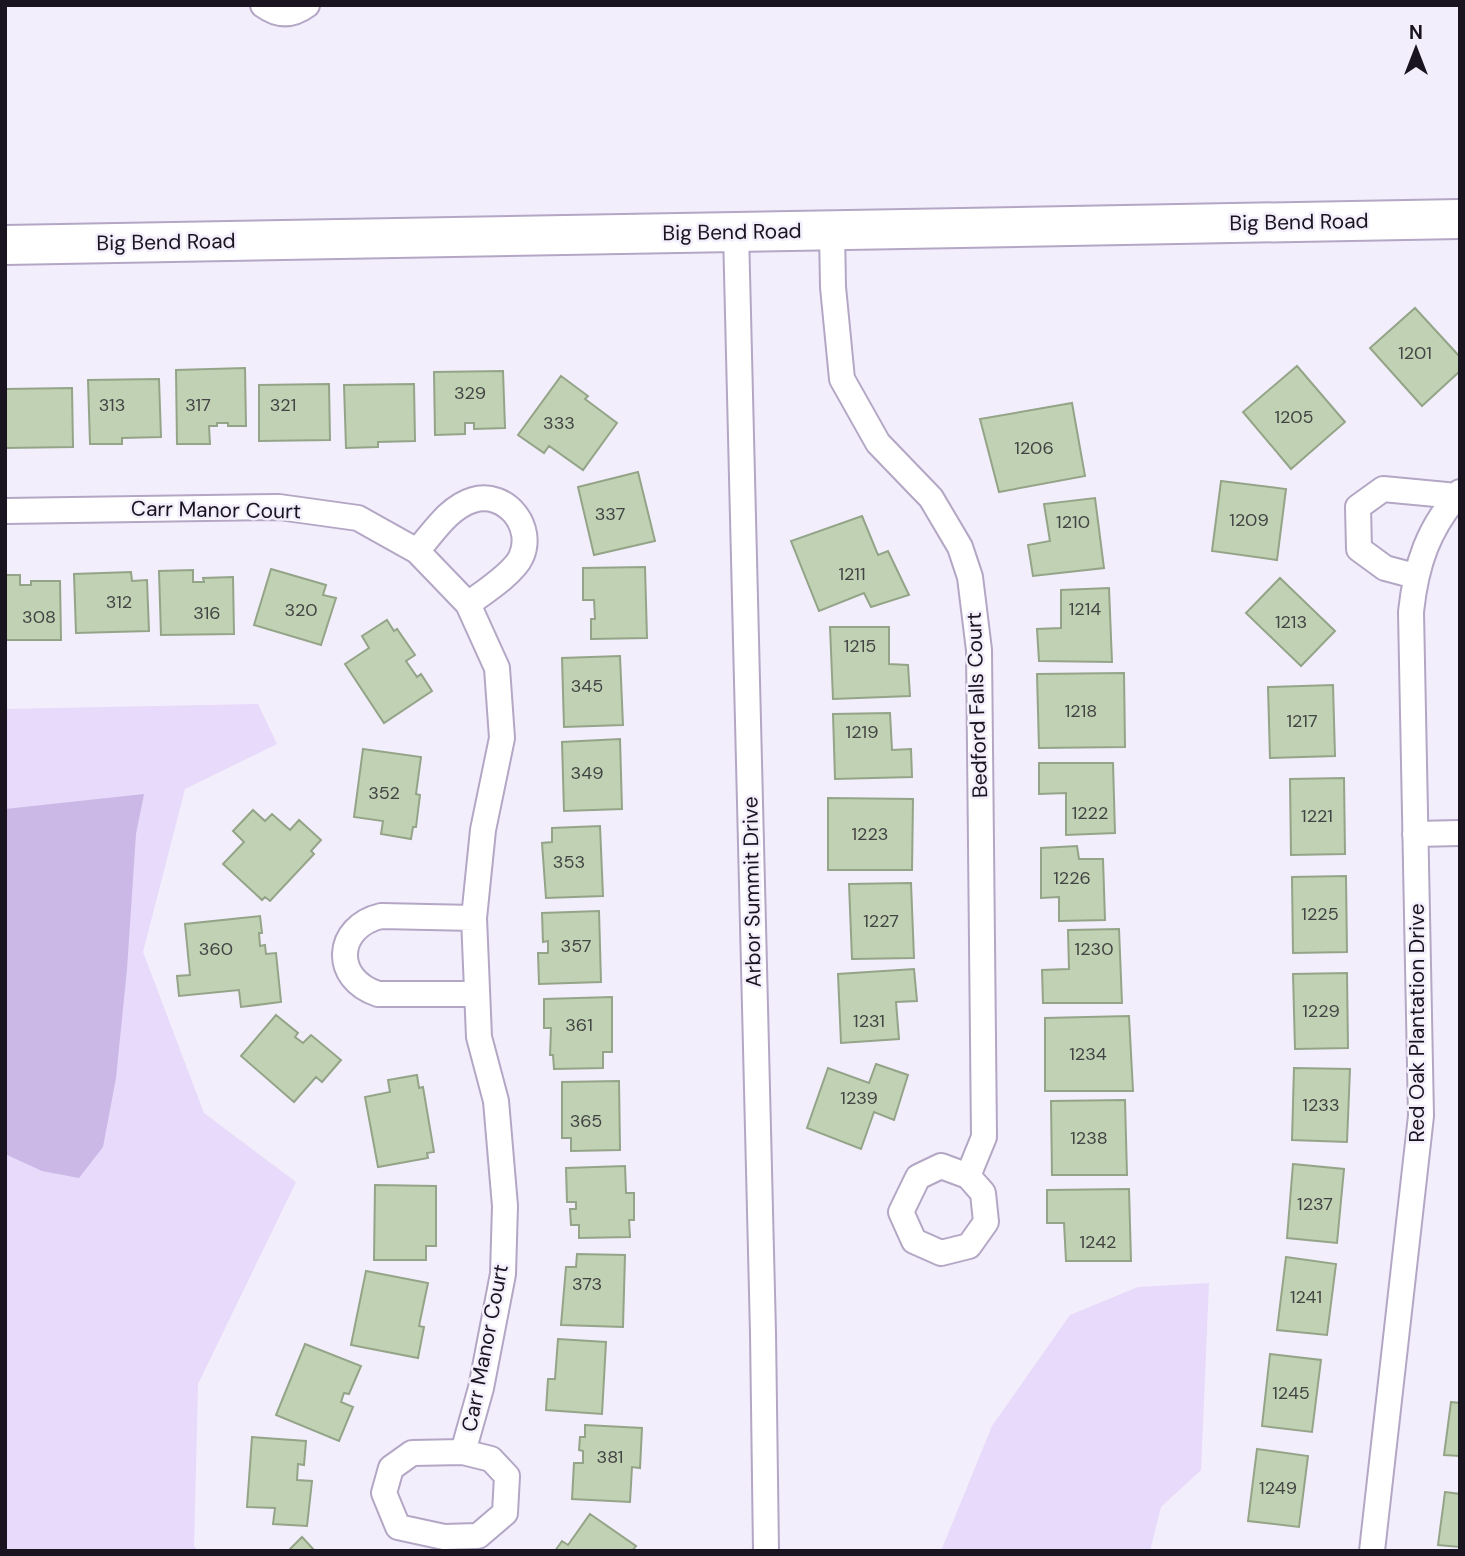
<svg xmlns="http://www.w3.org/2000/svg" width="1465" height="1556" font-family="'DM Sans',sans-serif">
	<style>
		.green { fill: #e7dafa }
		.water { fill: #cbb8e6 }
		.building { fill: #c1d2b4; stroke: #94a488; stroke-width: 2 }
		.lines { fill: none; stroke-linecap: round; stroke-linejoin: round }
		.street-casing { stroke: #b3a7c5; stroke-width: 28 }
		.primary-casing { stroke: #b3a7c5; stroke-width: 42 }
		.street { stroke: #fff; stroke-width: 24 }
		.primary { stroke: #fff; stroke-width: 38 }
		.labels { text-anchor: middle; stroke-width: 5; stroke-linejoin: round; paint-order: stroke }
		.number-label { font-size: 18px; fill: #434444 }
		.street-label { font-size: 21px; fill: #19141f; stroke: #f3eefb }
	</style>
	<rect width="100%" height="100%" fill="#f3eefb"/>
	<path class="green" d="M 258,704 L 277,744 L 185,789 L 143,952 L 204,1113 L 296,1182 L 198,1384 L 194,1546 L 198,1551 L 5,1551 L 5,709 Z
		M 1209,1283 L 1201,1470 L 1161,1507 L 1150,1551 L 941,1551 L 992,1426 L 1070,1315 L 1138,1287 Z"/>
	<path class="water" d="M 144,794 L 136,834 L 127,969 L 116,1078 L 103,1147 L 79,1178 L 42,1171 L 5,1154 L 5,809 Z"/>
	<path class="building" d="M 1415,308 L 1460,357 L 1460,371 L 1422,406 L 1370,348 Z
		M 1297,366 L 1345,422 L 1291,469 L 1243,412 Z
		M 245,368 L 246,426 L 228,426 L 228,423 L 217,423 L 217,426 L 209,426 L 210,444 L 177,444 L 176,370 Z
		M 503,371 L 505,428 L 474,429 L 474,423 L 465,423 L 465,434 L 435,435 L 434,372 Z
		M 561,376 L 588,396 L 585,399 L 617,423 L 583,470 L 549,446 L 544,453 L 518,435 Z
		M 159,379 L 161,437 L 122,438 L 122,444 L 90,444 L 88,380 Z
		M 329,384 L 330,440 L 259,441 L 259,385 Z
		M 414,384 L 415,441 L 378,442 L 378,447 L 346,448 L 344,385 Z
		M 72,388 L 73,447 L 5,448 L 5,389 Z
		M 1072,403 L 1085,476 L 999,492 L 980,419 Z
		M 638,472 L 655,541 L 594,555 L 578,487 Z
		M 1221,481 L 1286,489 L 1277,560 L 1212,551 Z
		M 1095,498 L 1104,568 L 1033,576 L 1028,545 L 1050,541 L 1044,504 Z
		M 862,516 L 878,555 L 888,551 L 909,595 L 871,607 L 864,593 L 819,611 L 791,541 Z
		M 645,567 L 647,638 L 591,639 L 591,619 L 595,619 L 594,600 L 583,600 L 583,568 Z
		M 271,569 L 326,585 L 323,595 L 336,598 L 321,645 L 254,625 Z
		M 193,570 L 193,582 L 204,582 L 203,578 L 233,577 L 234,634 L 161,635 L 159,571 Z
		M 131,572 L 132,581 L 147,580 L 149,631 L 76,633 L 74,574 Z
		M 5,575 L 20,575 L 20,585 L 31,585 L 31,581 L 60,581 L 61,640 L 5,640 Z
		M 1280,578 L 1335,631 L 1301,666 L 1246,613 Z
		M 1109,588 L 1112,662 L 1039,661 L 1037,629 L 1061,628 L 1061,590 Z
		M 387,620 L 394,631 L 397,629 L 415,655 L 406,661 L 417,677 L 421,674 L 432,691 L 384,723 L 345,664 L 369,648 L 362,636 Z
		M 830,627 L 889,627 L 889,664 L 908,665 L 910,696 L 833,699 Z
		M 620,656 L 623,725 L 564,727 L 562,658 Z
		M 1124,673 L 1125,747 L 1039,748 L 1037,674 Z
		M 1333,685 L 1335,756 L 1270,758 L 1268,687 Z
		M 890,713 L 892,750 L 911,749 L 912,777 L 835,779 L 833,714 Z
		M 620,739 L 622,809 L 564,811 L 562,742 Z
		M 363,749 L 421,757 L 416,794 L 420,795 L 416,827 L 413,827 L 411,839 L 381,834 L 383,821 L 354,817 Z
		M 1039,763 L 1113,763 L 1115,833 L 1066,835 L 1066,793 L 1039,794 Z
		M 1344,778 L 1345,854 L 1291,855 L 1290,779 Z
		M 828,798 L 913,799 L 912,870 L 828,870 Z
		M 253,810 L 265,821 L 272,814 L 290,830 L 299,820 L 321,840 L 311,851 L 314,854 L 270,901 L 265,897 L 262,900 L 223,864 L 244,842 L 233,831 Z
		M 600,826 L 603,896 L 546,898 L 542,843 L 552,842 L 552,828 Z
		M 1077,846 L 1079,859 L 1103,859 L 1105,920 L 1059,921 L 1059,897 L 1041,898 L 1041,848 Z
		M 1346,876 L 1347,952 L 1293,953 L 1292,877 Z
		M 911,883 L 914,958 L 852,959 L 849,884 Z
		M 599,911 L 601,982 L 539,984 L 538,953 L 548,953 L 548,941 L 543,942 L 542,913 Z
		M 260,916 L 262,933 L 259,933 L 260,946 L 265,945 L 266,954 L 276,953 L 281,1002 L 241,1007 L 239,990 L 179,996 L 177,976 L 190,975 L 185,924 Z
		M 1119,929 L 1122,1003 L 1043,1003 L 1042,970 L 1069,969 L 1068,930 Z
		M 914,969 L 917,1001 L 896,1002 L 899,1039 L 841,1043 L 838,974 Z
		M 1347,973 L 1348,1048 L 1295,1049 L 1293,974 Z
		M 612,997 L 612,1052 L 603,1052 L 603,1068 L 554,1069 L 553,1055 L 550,1055 L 551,1028 L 544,1028 L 544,999 Z
		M 276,1015 L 298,1033 L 295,1037 L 303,1043 L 311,1035 L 341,1060 L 322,1082 L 316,1077 L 294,1102 L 241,1056 Z
		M 1129,1016 L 1133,1091 L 1045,1091 L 1045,1018 Z
		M 876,1064 L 908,1075 L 894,1120 L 874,1112 L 861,1149 L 807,1128 L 828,1068 L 869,1083 Z
		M 1294,1068 L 1350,1069 L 1347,1142 L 1292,1140 Z
		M 417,1075 L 419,1088 L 423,1087 L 434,1152 L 427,1153 L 428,1158 L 378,1167 L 365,1097 L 390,1092 L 388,1080 Z
		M 619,1081 L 620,1150 L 571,1151 L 571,1138 L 562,1138 L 562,1082 Z
		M 1125,1100 L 1127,1175 L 1052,1175 L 1051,1101 Z
		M 1293,1164 L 1344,1169 L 1337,1243 L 1287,1238 Z
		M 625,1166 L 626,1193 L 634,1193 L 634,1220 L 629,1220 L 630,1237 L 579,1238 L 579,1225 L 571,1225 L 570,1209 L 576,1209 L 576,1202 L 567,1202 L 566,1168 Z
		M 375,1185 L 436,1186 L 436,1246 L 426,1246 L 426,1260 L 374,1260 Z
		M 1129,1189 L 1131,1261 L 1066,1261 L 1064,1223 L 1047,1223 L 1047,1190 Z
		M 577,1254 L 625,1255 L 623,1327 L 561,1325 L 566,1267 L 576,1267 Z
		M 1286,1257 L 1336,1264 L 1327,1335 L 1277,1330 Z
		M 366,1271 L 428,1283 L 419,1326 L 424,1327 L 418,1358 L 351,1345 Z
		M 558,1339 L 606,1342 L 602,1414 L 546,1410 L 548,1379 L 555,1379 Z
		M 305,1344 L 361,1366 L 349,1394 L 344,1393 L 341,1402 L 353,1407 L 339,1441 L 276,1415 Z
		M 1270,1354 L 1321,1360 L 1312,1432 L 1262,1426 Z
		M 1451,1402 L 1460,1403 L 1460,1456 L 1444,1455 Z
		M 585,1425 L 642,1428 L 640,1468 L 632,1467 L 630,1502 L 572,1499 L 574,1463 L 583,1463 L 583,1451 L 579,1450 L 580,1437 L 585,1437 Z
		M 252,1437 L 306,1441 L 304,1465 L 298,1464 L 297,1480 L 312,1481 L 307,1526 L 273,1524 L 275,1508 L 247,1507 Z
		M 1257,1449 L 1308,1456 L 1299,1527 L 1248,1521 Z
		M 1445,1492 L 1460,1494 L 1460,1547 L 1438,1545 Z
		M 590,1514 L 636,1546 L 632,1551 L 555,1551 L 562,1541 L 568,1545 Z
		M 302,1537 L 315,1551 L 288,1551 Z"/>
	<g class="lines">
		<g class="street-casing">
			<path id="street" d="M 263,5 C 278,16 292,16 307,5
				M 832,230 L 833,287 L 842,379 L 878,443 L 931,498 L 960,547 L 970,577 L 979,650 L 984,1137 L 968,1176 L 941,1166 L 918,1177 L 901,1212 L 914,1241 L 941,1253 L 969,1246 L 986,1222 L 983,1193 L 968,1176
				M 736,232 L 763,1333 L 766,1551
				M 5,511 L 279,507 L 358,518 L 417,551 L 468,604 L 497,668 L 502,738 L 483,830 L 474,918 L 479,1037 L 496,1101 L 505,1206 L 503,1274 L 481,1388 L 463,1452
				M 417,551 C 433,533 449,507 473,500 C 506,490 535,527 521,557 C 514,573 483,593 468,604
				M 1415,576 L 1385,568 L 1359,549 L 1358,507 L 1383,489 L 1457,496
				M 1415,834 L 1460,833
				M 474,918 L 381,916 C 335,927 332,979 378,994 L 477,994
				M 463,1452 L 491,1459 L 507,1476 L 505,1513 L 478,1536 L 444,1537 L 398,1527 L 384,1493 L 391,1468 L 412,1453 Z
				M 1372,1551 L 1421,1116 L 1411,612 C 1416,564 1428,529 1460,492"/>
		</g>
		<g class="primary-casing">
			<path id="primary" d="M 5,245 L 1460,219"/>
		</g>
		<use href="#street" class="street"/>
		<use href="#primary" class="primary"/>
	</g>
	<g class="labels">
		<g class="number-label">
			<text x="1415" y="359">1201</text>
			<text x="470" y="399">329</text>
			<text x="112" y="411">313</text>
			<text x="198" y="411">317</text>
			<text x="283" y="411">321</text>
			<text x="1294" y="423">1205</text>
			<text x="559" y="429">333</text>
			<text x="1034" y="454">1206</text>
			<text x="610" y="520">337</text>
			<text x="1249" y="526">1209</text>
			<text x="1073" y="528">1210</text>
			<text x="852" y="580">1211</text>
			<text x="119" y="608">312</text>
			<text x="1085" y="615">1214</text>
			<text x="301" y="616">320</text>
			<text x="207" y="619">316</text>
			<text x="39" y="623">308</text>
			<text x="1291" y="628">1213</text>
			<text x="860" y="652">1215</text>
			<text x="587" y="692">345</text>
			<text x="1081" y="717">1218</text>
			<text x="1302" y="727">1217</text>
			<text x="862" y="738">1219</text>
			<text x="587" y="779">349</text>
			<text x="384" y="799">352</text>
			<text x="1090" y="819">1222</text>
			<text x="1317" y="822">1221</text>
			<text x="870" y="840">1223</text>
			<text x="569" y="868">353</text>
			<text x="1072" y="884">1226</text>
			<text x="1320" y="920">1225</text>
			<text x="881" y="927">1227</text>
			<text x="576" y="952">357</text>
			<text x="216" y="955">360</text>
			<text x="1094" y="955">1230</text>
			<text x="1321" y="1017">1229</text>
			<text x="869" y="1027">1231</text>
			<text x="579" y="1031">361</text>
			<text x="1088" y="1060">1234</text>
			<text x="859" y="1104">1239</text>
			<text x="1321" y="1111">1233</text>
			<text x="586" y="1127">365</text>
			<text x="1089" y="1144">1238</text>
			<text x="1315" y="1210">1237</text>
			<text x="1098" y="1248">1242</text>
			<text x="587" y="1290">373</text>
			<text x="1306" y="1303">1241</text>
			<text x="1291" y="1399">1245</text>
			<text x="610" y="1463">381</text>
			<text x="1278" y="1494">1249</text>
		</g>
		<g class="street-label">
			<text transform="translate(1299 222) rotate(-1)" y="7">Big Bend Road</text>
			<text transform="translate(732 232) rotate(-1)" y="7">Big Bend Road</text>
			<text transform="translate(166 242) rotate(-1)" y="7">Big Bend Road</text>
			<text transform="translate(216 510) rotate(1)" y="7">Carr Manor Court</text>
			<text transform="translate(977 705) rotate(-92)" y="7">Bedford Falls Court</text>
			<text transform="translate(752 892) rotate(-91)" y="7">Arbor Summit Drive</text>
			<text transform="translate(1417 1023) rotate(-90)" y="7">Red Oak Plantation Drive</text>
			<text transform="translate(485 1348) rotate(-79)" y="7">Carr Manor Court</text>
		</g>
	</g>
	<rect width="1465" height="1556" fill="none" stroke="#19141f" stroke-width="14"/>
	<g transform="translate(1416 49)" stroke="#f3eefb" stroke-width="5" paint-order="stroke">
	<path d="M0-5L12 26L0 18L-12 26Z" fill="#19141f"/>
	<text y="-10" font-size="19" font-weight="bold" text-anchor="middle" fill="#19141f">N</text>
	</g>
</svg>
